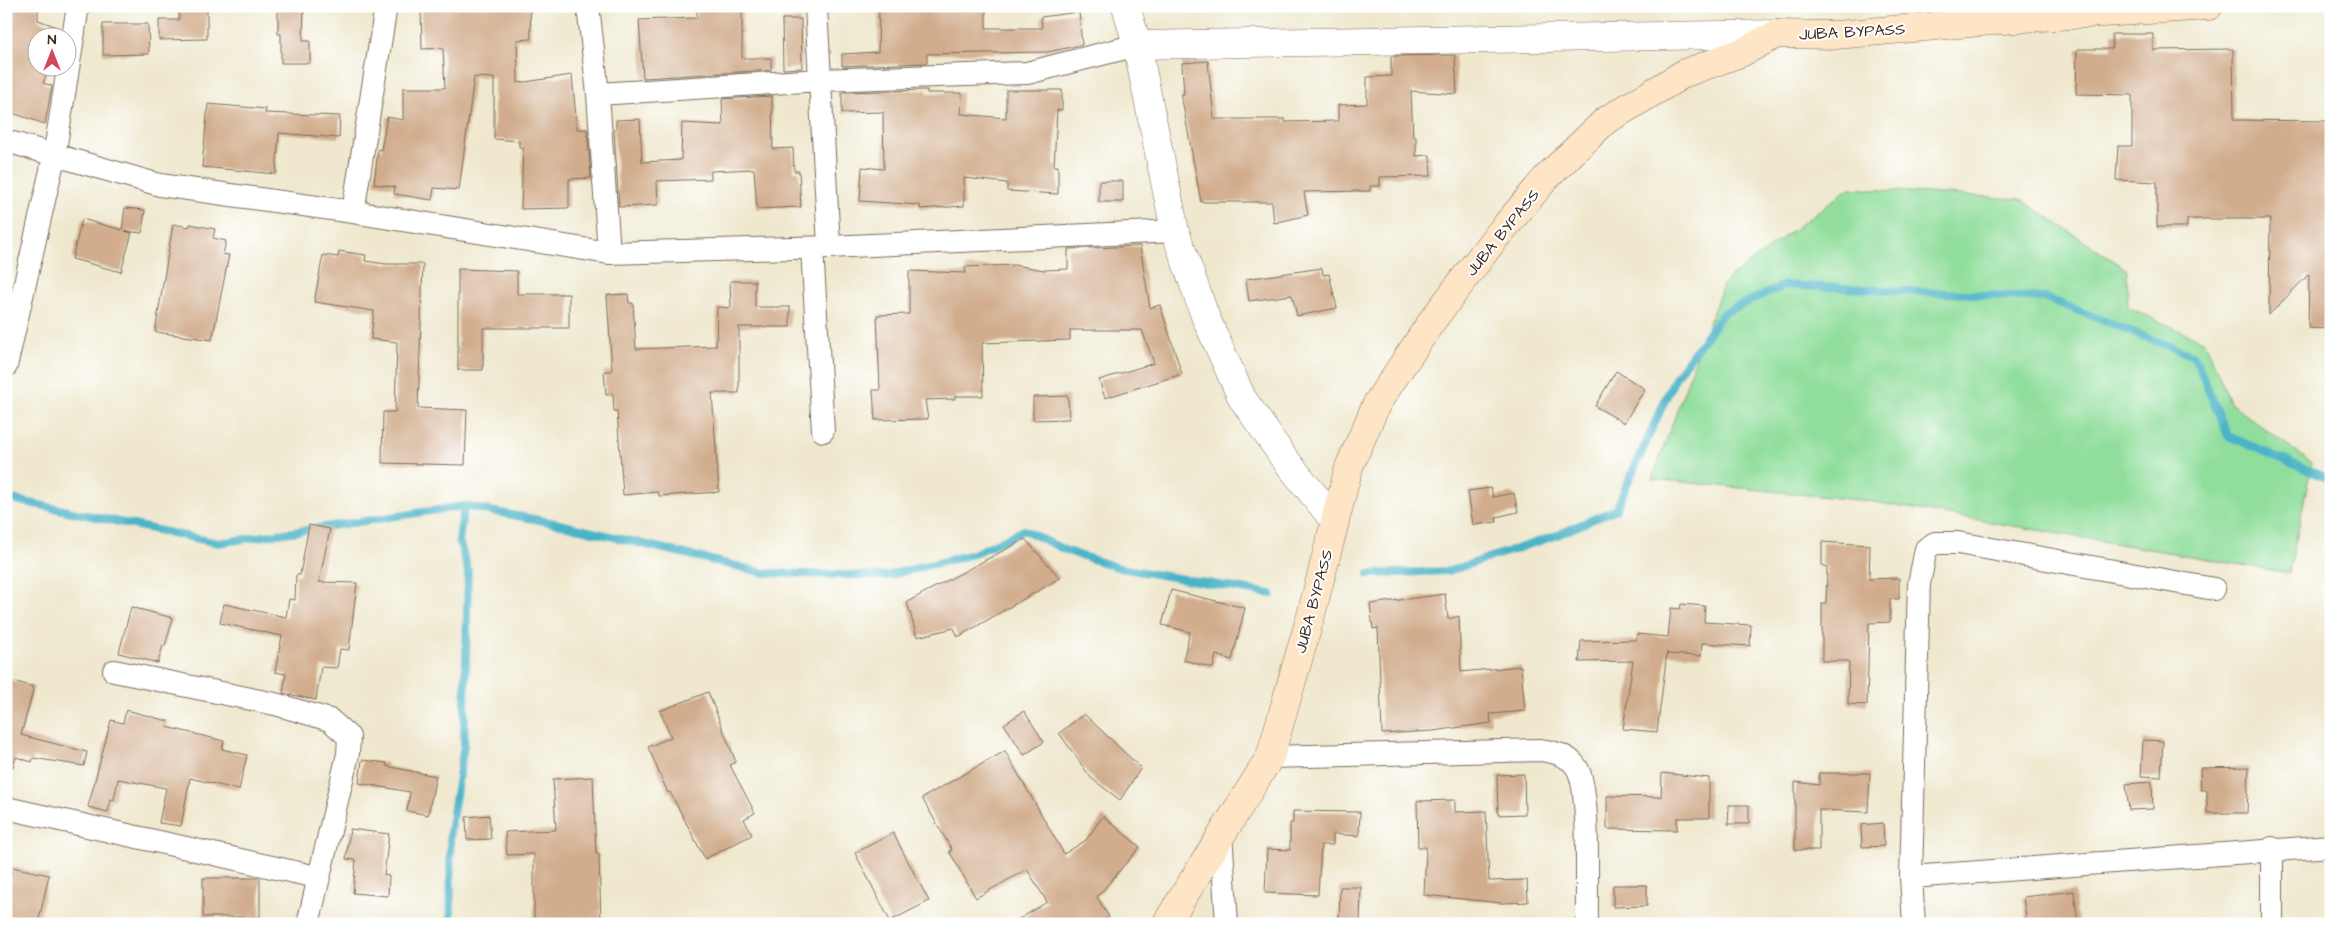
<svg xmlns="http://www.w3.org/2000/svg" width="2337" height="930" font-family="'Architects Daughter',sans-serif">
	<style>
		.green { fill: #91de9c; stroke: #66845d }
		.lines { fill: none; stroke-linecap: round; stroke-linejoin: round }
		.stream { stroke: #49b3c7; stroke-width: 8 }
		.building { fill: #d1ad8d }
		.minor-casing { stroke: #7a6c5c; stroke-width: 24 }
		.tertiary-casing { stroke: #7a6c5c; stroke-width: 29 }
		.secondary-casing { stroke: #7a6c5c; stroke-width: 29 }
		.minor { stroke: #fff; stroke-width: 22 }
		.tertiary { stroke: #fff; stroke-width: 28 }
		.secondary { stroke: #fde5c5; stroke-width: 28 }
		.labels { text-anchor: middle; stroke-width: 4; stroke-linejoin: round; paint-order: stroke }
		.street-label { font-size: 16px; fill: #3b2a1e; stroke: #fff }
	</style>
	<rect width="100%" height="100%" fill="#fff"/>
	<filter id="ink" filterUnits="userSpaceOnUse"><feTurbulence type="fractalNoise" baseFrequency=".02" numOctaves="2"/><feDisplacementMap in="SourceGraphic" scale="10" xChannelSelector="R" yChannelSelector="G"/><feConvolveMatrix kernelMatrix="1 2 1 2 8 2 1 2 1" color-interpolation-filters="sRGB"/></filter>
	<filter id="wash" filterUnits="userSpaceOnUse"><feTurbulence type="fractalNoise" baseFrequency=".0096" numOctaves="4" result="noise"/><feDisplacementMap in="SourceGraphic" scale="20" xChannelSelector="R" yChannelSelector="G"/><feGaussianBlur stdDeviation="1.12" result="paint"/><feColorMatrix in="noise" values="0 0 0 0 0 0 0 0 0 0 0 0 0 0 0 0 0 1.4 0 .05"/><feComposite in="paint" operator="in"/></filter>
	<g filter="url(#wash)">
		<rect width="100%" height="100%" fill="#efe8ce"/>
		<path class="green" d="M 1849,188 L 2021,199 L 2127,270 L 2128,307 L 2205,342 L 2231,404 L 2312,463 L 2289,573 L 1867,501 L 1652,479 L 1724,282 Z"/>
		<g class="lines">
			<path class="stream" d="M 6,498 L 218,543 L 464,506 L 555,523 L 765,573 L 885,576 L 973,554 L 1024,530 L 1067,551 L 1120,568 L 1271,594
				M 1369,574 L 1449,571 L 1555,536 L 1616,509 L 1675,378 L 1723,313 L 1785,285 L 2046,298 L 2194,356 L 2228,436 L 2331,480
				M 451,924 L 450,832 L 464,745 L 468,571 L 459,540 L 464,506"/>
		</g>
		<g id="blocks">
			<path class="building" d="M 6,6 L 38,6 L 38,20 L 60,28 L 56,38 L 38,38 L 38,68 L 49,68 L 43,83 L 52,86 L 45,124 L 6,111 Z
				M 179,6 L 207,6 L 207,39 L 159,40 L 159,20 L 179,20 Z
				M 278,6 L 304,6 L 303,41 L 310,41 L 310,63 L 281,63 L 281,34 L 278,34 Z
				M 421,6 L 530,6 L 531,39 L 517,40 L 518,83 L 572,75 L 577,129 L 587,129 L 591,178 L 569,179 L 569,208 L 521,209 L 523,147 L 519,147 L 519,141 L 494,139 L 494,78 L 474,77 L 459,190 L 434,188 L 432,200 L 394,194 L 395,187 L 374,184 L 378,149 L 381,150 L 387,117 L 403,120 L 403,88 L 445,88 L 443,48 L 422,49 Z
				M 697,6 L 742,6 L 742,58 L 771,58 L 771,70 L 643,78 L 639,20 L 697,18 Z
				M 879,6 L 986,6 L 986,28 L 1042,28 L 1041,17 L 1079,12 L 1082,45 L 1047,52 L 927,54 L 927,63 L 842,66 L 842,54 L 878,52 Z
				M 782,19 L 801,19 L 802,68 L 783,69 Z
				M 103,24 L 148,24 L 149,54 L 103,55 Z
				M 2112,34 L 2153,34 L 2153,50 L 2233,49 L 2234,120 L 2331,121 L 2330,329 L 2308,328 L 2309,274 L 2269,315 L 2270,219 L 2187,219 L 2187,227 L 2157,227 L 2157,182 L 2116,180 L 2118,146 L 2132,146 L 2132,95 L 2076,94 L 2077,49 L 2112,49 Z
				M 1455,55 L 1457,94 L 1411,91 L 1413,137 L 1416,137 L 1416,156 L 1430,155 L 1431,176 L 1380,177 L 1380,186 L 1370,186 L 1370,191 L 1304,192 L 1308,215 L 1274,223 L 1272,202 L 1201,202 L 1181,94 L 1184,94 L 1182,63 L 1208,61 L 1214,119 L 1285,119 L 1285,122 L 1338,121 L 1338,105 L 1367,104 L 1367,77 L 1391,76 L 1391,56 Z
				M 927,90 L 927,93 L 962,93 L 961,114 L 1006,118 L 1006,90 L 1062,90 L 1062,110 L 1057,110 L 1054,166 L 1058,166 L 1058,194 L 1007,191 L 1007,183 L 964,178 L 964,206 L 920,209 L 920,205 L 860,201 L 862,167 L 884,169 L 883,112 L 842,113 L 842,92 Z
				M 772,96 L 773,149 L 793,148 L 794,171 L 799,171 L 801,207 L 757,209 L 754,169 L 711,171 L 711,179 L 657,181 L 658,205 L 619,207 L 614,129 L 616,129 L 616,120 L 640,119 L 642,162 L 681,160 L 682,123 L 723,125 L 722,99 Z
				M 208,104 L 266,109 L 265,113 L 340,116 L 339,138 L 279,133 L 276,174 L 202,167 Z
				M 1099,181 L 1123,181 L 1123,202 L 1099,202 Z
				M 125,208 L 145,210 L 142,233 L 125,231 L 132,233 L 121,272 L 72,259 L 82,219 L 122,230 Z
				M 173,224 L 189,227 L 190,224 L 215,229 L 213,238 L 226,241 L 223,254 L 229,255 L 212,340 L 155,332 Z
				M 1140,246 L 1150,308 L 1160,305 L 1182,374 L 1105,398 L 1099,380 L 1154,363 L 1142,330 L 1070,330 L 1070,340 L 982,343 L 983,396 L 955,396 L 955,399 L 925,400 L 928,419 L 875,420 L 873,390 L 880,390 L 877,315 L 909,314 L 909,271 L 966,273 L 965,267 L 1014,265 L 1044,270 L 1068,269 L 1068,249 Z
				M 339,251 L 366,255 L 365,261 L 386,264 L 423,264 L 418,408 L 467,410 L 465,465 L 382,463 L 383,412 L 395,412 L 397,342 L 371,339 L 374,311 L 314,302 L 323,255 L 338,257 Z
				M 1322,268 L 1323,275 L 1329,274 L 1337,308 L 1297,316 L 1292,295 L 1249,301 L 1246,279 Z
				M 458,269 L 517,271 L 517,294 L 569,294 L 569,328 L 483,328 L 483,370 L 458,370 Z
				M 730,281 L 755,281 L 755,307 L 790,307 L 790,327 L 739,327 L 739,393 L 712,393 L 719,492 L 659,496 L 658,492 L 623,495 L 617,411 L 614,411 L 613,394 L 606,395 L 604,371 L 612,371 L 607,295 L 628,294 L 629,303 L 633,303 L 636,349 L 716,346 L 717,307 L 731,308 Z
				M 1616,371 L 1645,389 L 1624,423 L 1595,406 Z
				M 1068,396 L 1069,419 L 1033,420 L 1033,397 Z
				M 1491,488 L 1493,497 L 1514,493 L 1518,512 L 1496,517 L 1497,522 L 1473,525 L 1468,491 Z
				M 309,525 L 330,529 L 319,582 L 357,583 L 349,650 L 340,649 L 337,668 L 321,667 L 316,700 L 283,693 L 286,674 L 275,672 L 282,636 L 220,623 L 224,604 L 286,617 L 289,599 L 295,600 L 296,575 L 300,575 Z
				M 1025,539 L 1060,578 L 958,637 L 954,628 L 917,637 L 907,602 Z
				M 1822,542 L 1870,545 L 1869,579 L 1899,578 L 1899,599 L 1890,599 L 1890,622 L 1869,623 L 1867,705 L 1848,704 L 1849,661 L 1822,661 L 1822,603 L 1826,603 L 1827,567 L 1822,565 Z
				M 1171,590 L 1245,608 L 1232,660 L 1216,655 L 1213,668 L 1183,660 L 1190,632 L 1162,625 Z
				M 1445,594 L 1448,619 L 1459,616 L 1461,672 L 1521,666 L 1525,711 L 1490,714 L 1491,723 L 1433,731 L 1382,734 L 1378,628 L 1373,629 L 1370,604 Z
				M 1681,604 L 1705,606 L 1704,622 L 1751,625 L 1750,646 L 1702,643 L 1701,656 L 1667,654 L 1667,652 L 1657,732 L 1623,729 L 1633,661 L 1579,662 L 1581,641 L 1636,640 L 1637,634 L 1668,637 L 1671,608 L 1680,609 Z
				M 131,607 L 173,618 L 165,646 L 163,645 L 158,663 L 119,653 Z
				M 6,679 L 34,687 L 21,735 L 87,752 L 84,766 L 33,758 L 32,762 L 16,757 L 13,767 L 6,767 Z
				M 708,692 L 736,762 L 730,765 L 755,813 L 744,819 L 752,835 L 705,859 L 670,792 L 668,793 L 648,747 L 671,737 L 660,711 Z
				M 126,710 L 168,721 L 167,727 L 224,741 L 222,749 L 247,755 L 239,790 L 190,778 L 181,826 L 159,823 L 166,788 L 118,779 L 114,800 L 111,799 L 108,812 L 88,807 L 111,720 L 123,723 Z
				M 1024,711 L 1044,742 L 1024,755 L 1004,724 Z
				M 1084,714 L 1141,768 L 1120,800 L 1091,778 L 1059,733 Z
				M 2143,740 L 2163,741 L 2161,777 L 2141,776 Z
				M 1005,751 L 1064,854 L 1086,840 L 1103,816 L 1140,847 L 1097,897 L 1109,917 L 1098,924 L 1011,924 L 1047,902 L 1027,869 L 976,898 L 949,851 L 952,850 L 922,798 Z
				M 362,760 L 387,763 L 386,766 L 436,776 L 428,815 L 407,811 L 410,792 L 359,783 Z
				M 2249,767 L 2247,813 L 2207,813 L 2207,790 L 2201,790 L 2200,768 Z
				M 1662,773 L 1709,778 L 1709,818 L 1677,818 L 1677,830 L 1607,829 L 1607,796 L 1661,797 Z
				M 1819,773 L 1870,773 L 1868,812 L 1819,810 L 1819,850 L 1795,850 L 1795,782 L 1819,785 Z
				M 1524,774 L 1525,814 L 1498,815 L 1497,775 Z
				M 593,777 L 596,854 L 599,854 L 601,924 L 534,924 L 534,854 L 507,855 L 505,832 L 556,830 L 553,779 Z
				M 2152,782 L 2153,809 L 2129,810 L 2126,784 Z
				M 1455,800 L 1455,812 L 1486,811 L 1489,881 L 1527,880 L 1528,902 L 1502,903 L 1424,895 L 1426,847 L 1418,847 L 1417,801 Z
				M 1729,805 L 1749,805 L 1749,824 L 1728,824 Z
				M 1293,811 L 1360,812 L 1359,836 L 1333,834 L 1333,845 L 1321,845 L 1318,895 L 1265,893 L 1267,849 L 1290,850 L 1290,823 L 1293,823 Z
				M 489,815 L 491,839 L 467,840 L 466,817 Z
				M 1883,823 L 1884,846 L 1862,847 L 1861,825 Z
				M 350,829 L 389,834 L 384,875 L 389,876 L 388,896 L 353,893 L 356,860 L 346,859 Z
				M 893,833 L 929,901 L 890,921 L 855,853 Z
				M 12,867 L 49,875 L 38,924 L 6,924 L 6,895 Z
				M 203,878 L 260,878 L 260,917 L 203,917 Z
				M 1613,885 L 1647,885 L 1647,906 L 1613,907 Z
				M 1340,887 L 1361,887 L 1360,924 L 1339,924 Z
				M 2074,891 L 2078,924 L 2027,924 L 2023,897 Z"/>
		</g>
	</g>
	<g filter="url(#ink)">
		<use href="#blocks" fill-opacity="0" stroke="#7a6c5c" stroke-width="1"/>
		<g class="lines">
			<g class="minor-casing">
				<path id="minor" d="M 588,6 L 598,94 L 609,253 L 829,247 L 1175,231
					M 816,6 L 829,247
					M 598,94 L 821,80 L 1027,73 L 1137,45
					M 6,141 L 160,185 L 353,212 L 609,253
					M 353,212 L 386,6
					M 812,248 L 823,431
					M 6,366 L 54,157 L 78,6
					M 114,671 L 275,704 L 330,720 L 349,737 L 348,754 L 308,924
					M 1270,757 L 1541,750 C 1554,752 1569,755 1577,768 C 1591,790 1586,893 1587,924
					M 6,808 L 317,877
					M 1221,833 L 1227,924
					M 2272,848 L 2272,924
					M 1911,877 L 2331,846
					M 1914,924 L 1911,877 L 1919,584 L 1926,549 L 1935,543 L 1958,543 L 2214,589"/>
			</g>
			<g class="tertiary-casing">
				<path id="tertiary" d="M 1126,6 L 1137,45 L 1175,231 L 1205,316 L 1242,398 L 1284,458 L 1334,520
					M 1137,45 L 1777,34"/>
			</g>
			<g class="secondary-casing">
				<path id="secondary" d="M 1166,924 L 1270,757 L 1311,615 L 1349,467 L 1377,403 L 1432,321 L 1492,242 L 1546,178 L 1605,121 L 1685,73 L 1743,52 L 1777,34 L 1836,35 L 2025,18 L 2209,6"/>
			</g>
			<use href="#minor" class="minor"/>
			<use href="#tertiary" class="tertiary"/>
			<use href="#secondary" class="secondary"/>
		</g>
	</g>
	<g class="labels">
		<g class="street-label">
			<text transform="translate(1852 31) rotate(-3)" y="6">JUBA BYPASS</text>
			<text transform="translate(1502 232) rotate(-51)" y="6">JUBA BYPASS</text>
			<text transform="translate(1313 601) rotate(-75)" y="6">JUBA BYPASS</text>
		</g>
	</g>
	<rect width="2337" height="930" fill="none" stroke="#fff" stroke-width="25"/>
	<g transform="translate(52 52)"><circle r="24" fill="#ffffff" stroke="#b1aaa5"/>
	<path d="M0-4L9 19L0 12L-9 19Z" fill="#d1495b"/>
	<text y="-8" font-size="14" font-weight="bold" text-anchor="middle" fill="#3b2a1e">N</text>
	</g>
</svg>
